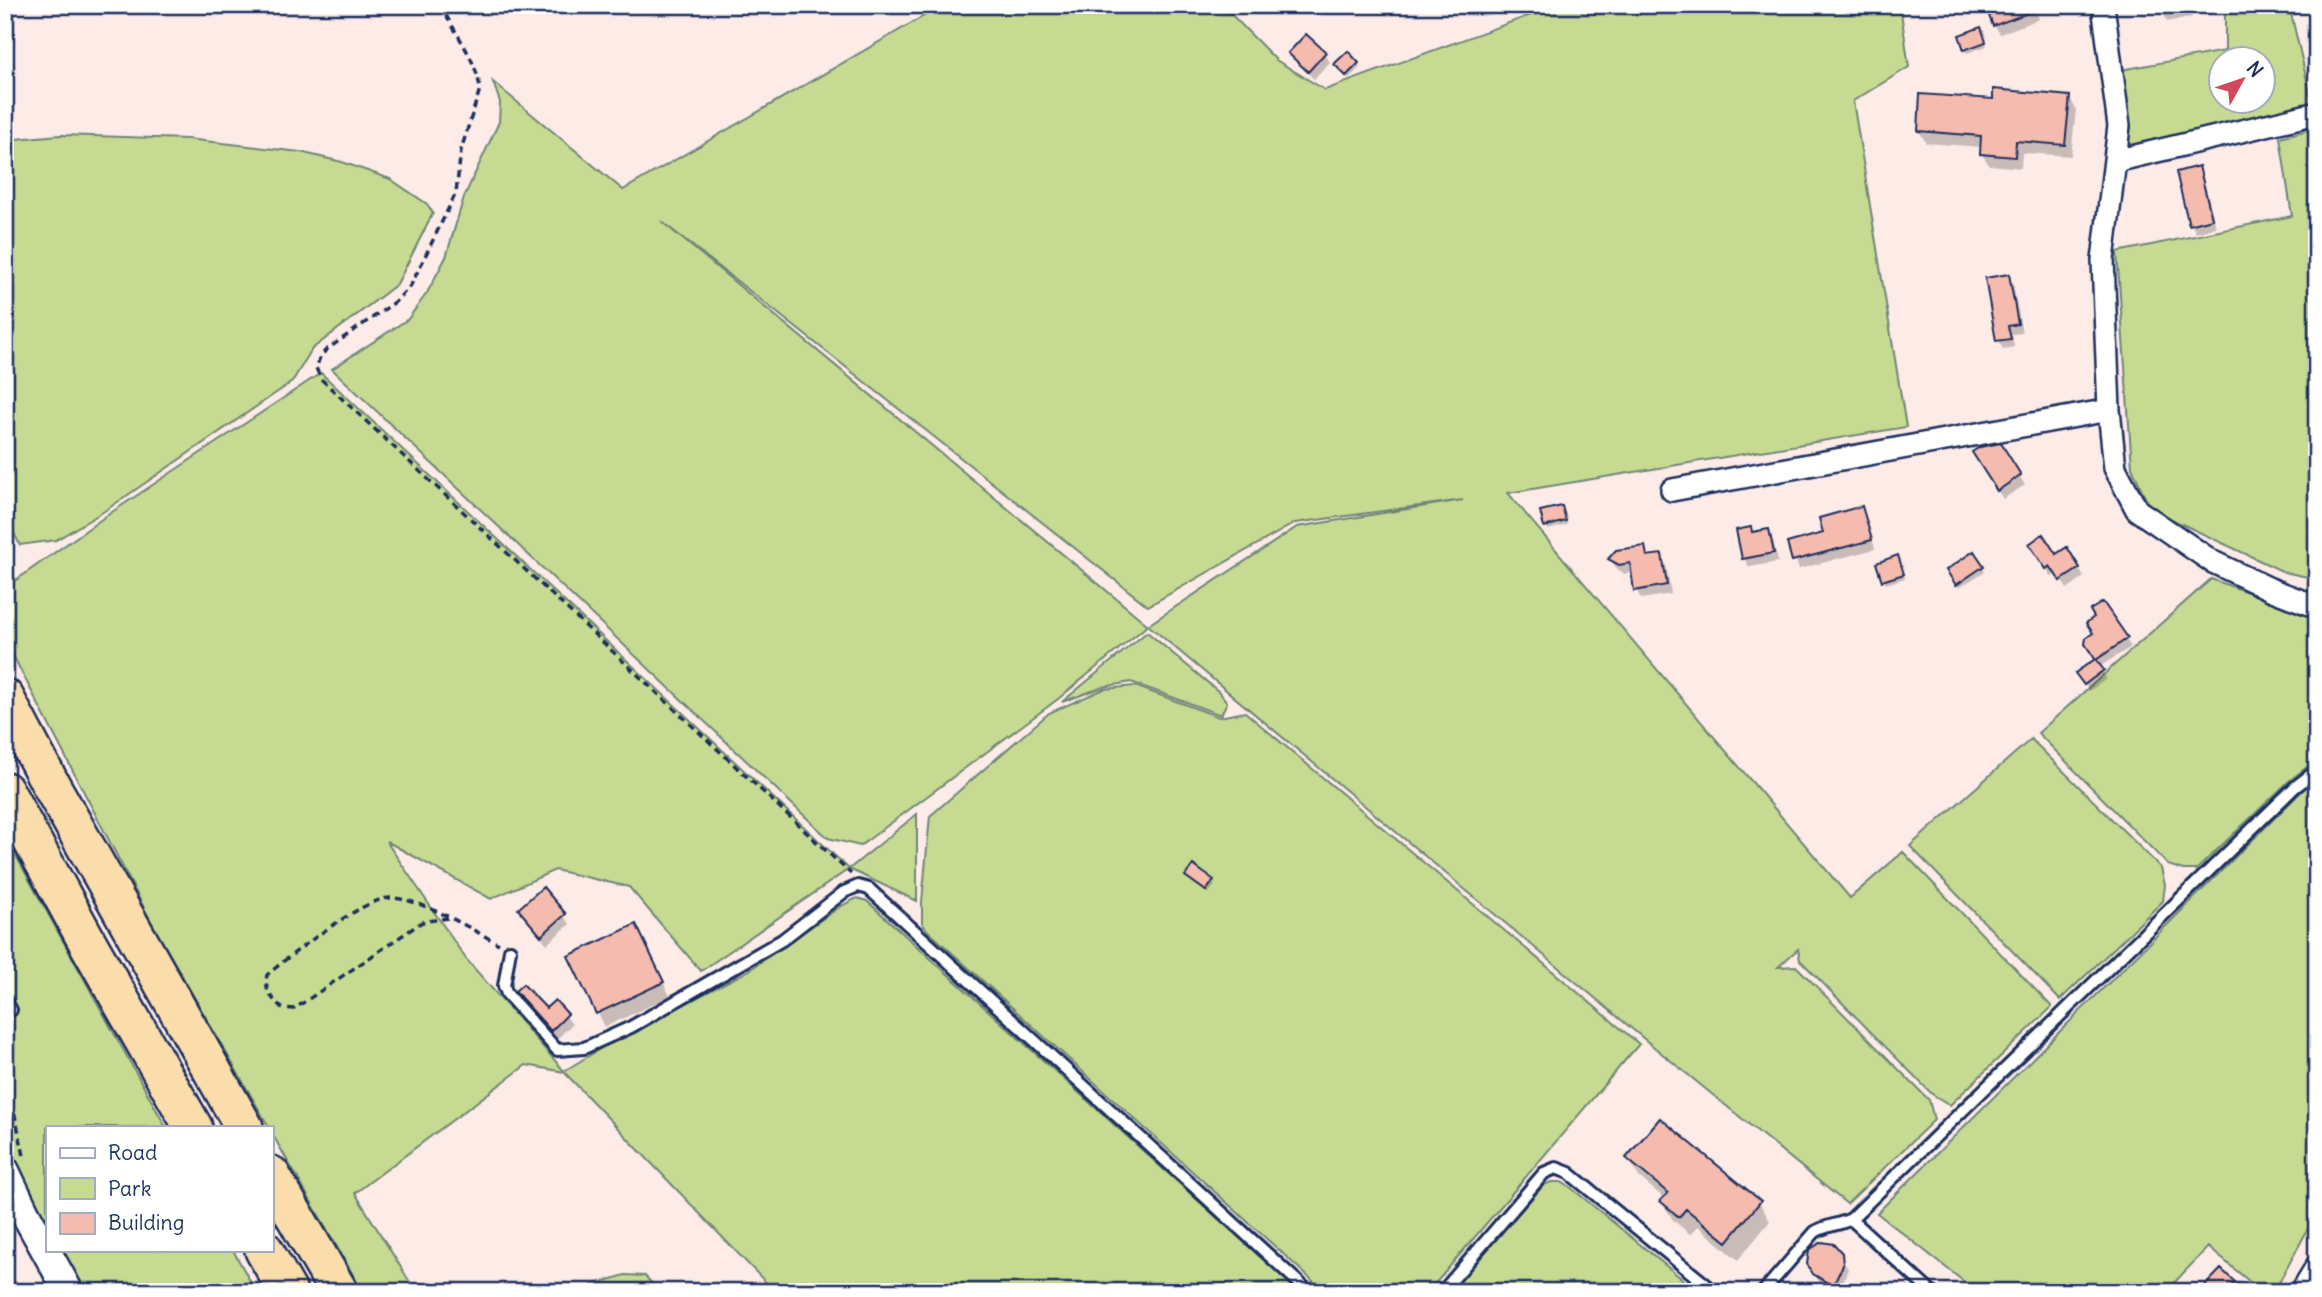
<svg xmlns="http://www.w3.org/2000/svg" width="2322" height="1297" font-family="Delius,sans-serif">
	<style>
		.green { fill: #c6db91; stroke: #708578; stroke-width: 2; fill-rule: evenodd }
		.shadow { fill: #0003 }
		.building { fill: #f6bbaf; stroke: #1b2f5e; stroke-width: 2 }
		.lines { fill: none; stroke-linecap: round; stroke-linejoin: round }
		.service-casing { stroke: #1b2f5e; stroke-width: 16 }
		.minor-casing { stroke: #1b2f5e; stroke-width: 26 }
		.secondary-casing { stroke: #1b2f5e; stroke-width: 33 }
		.motorway-casing { stroke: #1b2f5e; stroke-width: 42 }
		.path { stroke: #1b2f5e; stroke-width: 3.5; stroke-dasharray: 7 5; stroke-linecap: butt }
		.service { stroke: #fff; stroke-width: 10 }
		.minor { stroke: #fff; stroke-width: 21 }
		.secondary { stroke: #fff; stroke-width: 28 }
		.motorway { stroke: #fbddab; stroke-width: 37 }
	</style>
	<rect width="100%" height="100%" fill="#fcebe7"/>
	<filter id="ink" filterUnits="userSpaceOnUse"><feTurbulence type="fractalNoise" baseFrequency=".0143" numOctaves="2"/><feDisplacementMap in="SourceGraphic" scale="14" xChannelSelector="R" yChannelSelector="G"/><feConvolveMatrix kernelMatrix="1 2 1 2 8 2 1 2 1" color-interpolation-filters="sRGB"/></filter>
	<g filter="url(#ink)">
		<path class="green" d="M 943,5 L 1222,5 L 1276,60 L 1325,90 L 1558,5 L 1900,5 L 1909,67 L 1853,101 L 1906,427 L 1508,493 L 1850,898 L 1903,852 L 2052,1007 L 1950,1105 L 1932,1094 L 1800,960 L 1798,949 L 1778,967 L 1796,966 L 1929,1100 L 1934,1120 L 1847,1204 L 1649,1043 L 1148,625 L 1058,699 L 860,846 L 828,838 L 332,369 L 408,319 L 427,293 L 446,257 L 464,197 L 499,122 L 500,102 L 493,82 L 623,190 ZM 661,221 L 1148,606 L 1295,523 L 1463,500 L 1297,527 L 1148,625 Z
			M 2225,5 L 2289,5 L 2313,106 L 2130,148 L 2121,70 L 2225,51 ZM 2220,60 L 2262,60 L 2262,102 L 2220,102 Z
			M 2317,128 L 2317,579 L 2284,572 L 2150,509 L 2132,467 L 2117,252 L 2292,216 L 2280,137 Z
			M 60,135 L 187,139 L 300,152 L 342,162 L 390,179 L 427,204 L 433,213 L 397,284 L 312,349 L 292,382 L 106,510 L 56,540 L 20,545 L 5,516 L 5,140 Z
			M 321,373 L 849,869 L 917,814 L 917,901 L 849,869 L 701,971 L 629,887 L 555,870 L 491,899 L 386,841 L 466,959 L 564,1071 L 605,1046 L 748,971 L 841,906 L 857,898 L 867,901 L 1299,1292 L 775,1292 L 564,1072 L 526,1065 L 355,1193 L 416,1292 L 363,1292 L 271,1132 L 271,1127 L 269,1127 L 156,931 L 5,640 L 5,562 L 16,580 L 106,516 Z
			M 2211,579 L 2317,617 L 2317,759 L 2289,781 L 2196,870 L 2183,870 L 2168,865 L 2038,733 Z
			M 1147,632 L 1219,692 L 1227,702 L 1221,715 L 1131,682 L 1103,687 L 1062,702 Z
			M 1135,686 L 1219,717 L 1245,712 L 1639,1044 L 1428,1292 L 1325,1292 L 928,931 L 922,923 L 922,902 L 930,816 L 1049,713 L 1104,689 Z
			M 2031,739 L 2161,868 L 2165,885 L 2163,901 L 2060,1000 L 1910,846 Z
			M 2311,782 L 2317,819 L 2317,1212 L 2274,1292 L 2262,1292 L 2208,1247 L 2171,1286 L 2176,1292 L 1977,1292 L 1877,1213 Z
			M 5,836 L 166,1127 L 47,1127 L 47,1235 L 5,1166 Z
			M 1551,1182 L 1561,1182 L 1569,1186 L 1698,1292 L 1448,1292 L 1544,1185 Z
			M 56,1250 L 233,1250 L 256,1292 L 81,1292 Z
			M 625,1275 L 645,1276 L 660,1292 L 588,1292 L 592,1285 Z"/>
		<path class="shadow" d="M 2034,5 L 2039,19 L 2000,34 L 1994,25 Z
			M 2160,5 L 2190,5 L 2192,17 L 2167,22 Z
			M 1982,32 L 1987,46 L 1967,53 L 1965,49 Z
			M 1306,36 L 1325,54 L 1330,62 L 1314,79 L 1296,62 L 1290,53 Z
			M 1358,64 L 1360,67 L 1349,79 L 1339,69 Z
			M 2069,97 L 2076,109 L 2071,156 L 2022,153 L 2021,168 L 1989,165 L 1982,154 L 1982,147 L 1926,143 L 1919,131 Z
			M 2198,168 L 2203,177 L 2216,227 L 2196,233 L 2191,224 Z
			M 2008,276 L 2013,284 L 2022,333 L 2012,334 L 2014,347 L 2003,349 L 1998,340 Z
			M 2000,445 L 2025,485 L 2003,499 L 1979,462 Z
			M 1861,509 L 1866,517 L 1875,549 L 1799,569 L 1789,544 L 1825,534 Z
			M 1563,511 L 1567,525 L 1548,530 L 1542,513 Z
			M 1750,529 L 1753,533 L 1768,531 L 1773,540 L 1778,562 L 1749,567 L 1744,558 Z
			M 1644,548 L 1650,557 L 1661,556 L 1666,565 L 1671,594 L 1641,599 L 1636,590 L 1633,572 L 1625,574 L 1616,568 L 1611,560 Z
			M 2036,553 L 2056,557 L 2079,569 L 2084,577 L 2067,589 L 2057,573 L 2052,577 Z
			M 1974,554 L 1985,571 L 1959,588 L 1948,571 Z
			M 1899,561 L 1905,578 L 1886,584 L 1878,564 Z
			M 2102,604 L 2131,647 L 2099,667 L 2107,679 L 2089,691 L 2078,674 L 2097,660 L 2092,652 L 2096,618 Z
			M 1187,876 L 1213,881 L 1215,885 L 1208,894 Z
			M 543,890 L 570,924 L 547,944 L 520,909 Z
			M 643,940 L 670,996 L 605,1027 L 570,957 Z
			M 517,992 L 546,1011 L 555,1003 L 572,1024 L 557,1039 L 523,1001 Z
			M 1628,1159 L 1759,1202 L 1770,1221 L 1738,1260 L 1698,1226 L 1691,1235 L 1673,1220 L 1662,1202 L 1665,1199 L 1639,1177 Z
			M 1837,1249 L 1848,1269 L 1839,1292 L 1835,1292 L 1820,1283 L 1809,1264 Z
			M 2221,1271 L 2234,1284 L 2239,1292 L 2202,1291 Z
			M 1895,1283 L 1905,1292 L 1888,1292 Z"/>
		<path class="building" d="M 1985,5 L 2044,5 L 2044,7 L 1993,26 Z
			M 1981,27 L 1986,42 L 1964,50 L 1959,35 Z
			M 1306,34 L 1326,52 L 1308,72 L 1288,53 Z
			M 1348,51 L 1359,63 L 1346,76 L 1334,64 Z
			M 1993,89 L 2070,96 L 2065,145 L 2016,141 L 2015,157 L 1980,154 L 1981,136 L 1918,131 L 1920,94 L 1993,99 Z
			M 2199,166 L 2212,219 L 2189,225 L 2176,172 Z
			M 2009,274 L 2018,324 L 2008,326 L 2011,339 L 1996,341 L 1985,278 Z
			M 2001,443 L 2021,475 L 1997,491 L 1972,452 L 1980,447 Z
			M 1562,506 L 1566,521 L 1544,527 L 1540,511 Z
			M 1862,506 L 1872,540 L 1792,561 L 1787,543 L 1823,533 L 1819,518 Z
			M 1751,527 L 1752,532 L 1769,529 L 1774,553 L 1742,559 L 1736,530 Z
			M 2043,534 L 2056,554 L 2067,547 L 2080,568 L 2060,581 L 2050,566 L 2046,569 L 2029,544 Z
			M 1645,546 L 1647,556 L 1662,554 L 1667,585 L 1634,591 L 1630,563 L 1619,565 L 1608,559 L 1616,550 Z
			M 1974,551 L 1984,566 L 1956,585 L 1946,570 Z
			M 1898,555 L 1904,574 L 1882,581 L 1876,563 Z
			M 2103,602 L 2128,638 L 2096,660 L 2104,670 L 2084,685 L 2075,673 L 2095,659 L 2085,644 L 2086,638 L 2093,633 L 2086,623 L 2094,617 L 2090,610 Z
			M 1193,865 L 1214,880 L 1206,891 L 1185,876 Z
			M 543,887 L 566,914 L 541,936 L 518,909 Z
			M 636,924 L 664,982 L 596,1014 L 568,956 Z
			M 523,984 L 546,1008 L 555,1000 L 568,1014 L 551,1031 L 515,991 Z
			M 1660,1118 L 1761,1201 L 1727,1242 L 1686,1209 L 1679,1217 L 1660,1201 L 1668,1193 L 1626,1158 Z
			M 1822,1242 L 1834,1244 L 1842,1253 L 1843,1265 L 1833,1286 L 1813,1274 L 1807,1264 L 1809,1250 Z
			M 2221,1269 L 2235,1282 L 2226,1292 L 2199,1292 Z"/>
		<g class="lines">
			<g class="service-casing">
				<path id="service" d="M 510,950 L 504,986 L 507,994 L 557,1050 L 584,1048 L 631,1027 L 782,940 L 844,892 L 858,886 L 869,889 L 1309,1292
					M 5,999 L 11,1010
					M 1851,1219 L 2295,787 L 2317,770
					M 1442,1292 L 1544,1173 L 1556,1168 L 1569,1173 L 1715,1292
					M 1763,1292 L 1815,1232 C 1826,1225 1839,1225 1851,1219 L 1931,1292"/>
			</g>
			<g class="minor-casing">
				<path id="minor" d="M 2103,5 L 2119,126 L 2103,260 L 2109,410 L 2115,468 L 2137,510 L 2213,562 L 2270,589 L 2317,607
					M 2115,161 L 2317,113
					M 1672,490 L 2109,410
					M 2301,1292 L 2317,1266"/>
			</g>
			<g class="secondary-casing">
				<path id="secondary" d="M 5,1171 L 25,1213 L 69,1292"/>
			</g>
			<g class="motorway-casing">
				<path id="motorway" d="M 5,698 L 51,785 L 244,1127
					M 5,791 L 89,945 L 193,1127
					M 271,1175 L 339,1292
					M 264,1250 L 288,1292"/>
			</g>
			<path class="path" d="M 440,5 C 454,31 477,60 480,89 L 461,150 L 456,193 L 411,285 L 395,302 L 326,350 L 320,357 L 316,368 L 321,379 L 851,874
				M 448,918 L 422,922 L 294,1009 L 282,1008 C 271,997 264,991 267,975 C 289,956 363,898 390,898 C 421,898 471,929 499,944
				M 5,1091 L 15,1116 L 25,1160"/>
			<use href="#service" class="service"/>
			<use href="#minor" class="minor"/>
			<use href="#secondary" class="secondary"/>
			<use href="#motorway" class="motorway"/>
		</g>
	</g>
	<rect width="2322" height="1297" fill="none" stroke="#fff" stroke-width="28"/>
	<rect x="14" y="14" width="2294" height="1269" fill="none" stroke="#1b2f5e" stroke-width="2.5" filter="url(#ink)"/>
	<rect x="46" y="1126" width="228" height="126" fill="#ffffff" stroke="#a4acbf" stroke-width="2"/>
	<rect x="60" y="1148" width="35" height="10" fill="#ffffff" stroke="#a4acbf" stroke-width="2"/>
	<text x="108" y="1160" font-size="21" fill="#1b2f5e">Road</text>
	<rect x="60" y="1178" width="35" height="21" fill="#c6db91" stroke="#a4acbf" stroke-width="2"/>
	<text x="108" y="1196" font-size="21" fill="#1b2f5e">Park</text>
	<rect x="60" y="1213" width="35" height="21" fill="#f6bbaf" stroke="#a4acbf" stroke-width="2"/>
	<text x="108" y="1230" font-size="21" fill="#1b2f5e">Building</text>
	<g transform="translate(2242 80) rotate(50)"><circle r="33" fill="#ffffff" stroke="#a4acbf" stroke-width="2"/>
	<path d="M0-5L12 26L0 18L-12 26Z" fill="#d1495b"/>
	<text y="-10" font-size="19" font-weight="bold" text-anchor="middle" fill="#1b2f5e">N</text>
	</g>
</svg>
